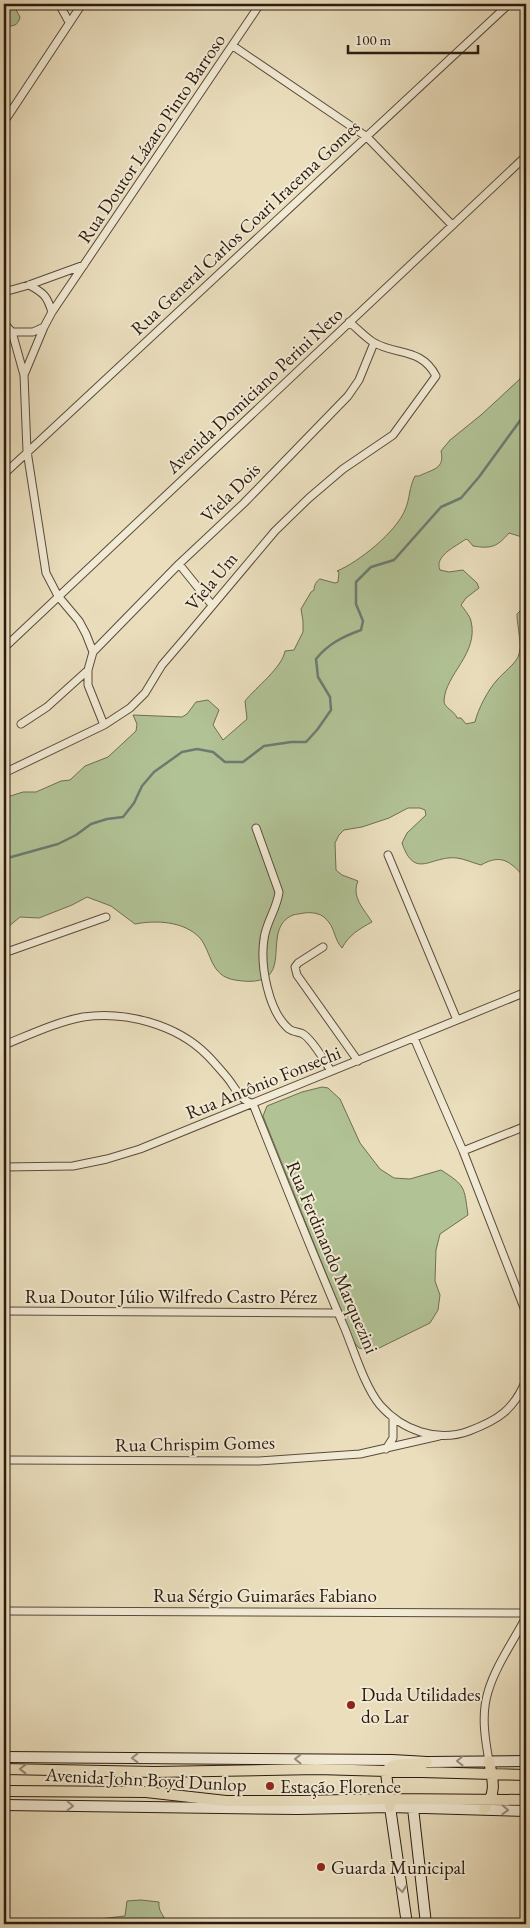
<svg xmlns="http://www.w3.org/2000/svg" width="530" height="1928" font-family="'EB Garamond',serif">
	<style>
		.green { fill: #b1c295; stroke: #6e6e52 }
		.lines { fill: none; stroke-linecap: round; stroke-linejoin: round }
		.stream { stroke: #6c7b72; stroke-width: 2.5 }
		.street-casing { stroke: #5b4b3b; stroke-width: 9 }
		.secondary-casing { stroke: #2b1a10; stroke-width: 12 }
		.primary-casing { stroke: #2b1a10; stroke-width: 12 }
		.street { stroke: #f1ead4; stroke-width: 7 }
		.secondary { stroke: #f1ead4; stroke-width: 10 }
		.primary { stroke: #eadebd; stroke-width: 10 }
		.oneway { stroke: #988c7c }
		.oneway2 { stroke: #94866f }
		.poi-dot { fill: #8f2418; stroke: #f1ead4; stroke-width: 2 }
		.labels { text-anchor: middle; stroke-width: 4; stroke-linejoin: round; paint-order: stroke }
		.street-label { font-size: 19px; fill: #2b1a10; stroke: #f1ead4 }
		.poi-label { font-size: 19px; fill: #2b1a10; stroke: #f1ead4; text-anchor: start }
	</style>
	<rect width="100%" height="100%" fill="#eadebd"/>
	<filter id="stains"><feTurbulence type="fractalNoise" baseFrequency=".004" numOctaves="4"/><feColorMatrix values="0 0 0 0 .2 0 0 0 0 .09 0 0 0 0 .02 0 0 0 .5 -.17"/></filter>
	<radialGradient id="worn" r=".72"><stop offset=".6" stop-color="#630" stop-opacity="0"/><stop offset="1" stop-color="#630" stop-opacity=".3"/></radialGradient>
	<path class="green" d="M 4,4 L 13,4 L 20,17 C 18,27 12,25 4,28 Z
		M 526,368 L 526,535 L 522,537 L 509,533 C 497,547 491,549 473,546 L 468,540 L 466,539 C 455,547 434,556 440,570 L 449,572 L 463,570 L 477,583 L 479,588 L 466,598 L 461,605 C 464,609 470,616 471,621 C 479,654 445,674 444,701 C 444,708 455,711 457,718 L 461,718 L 466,724 L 475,722 C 478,709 488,690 497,680 C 503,673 514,665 518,657 C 523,646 517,627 517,614 L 521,610 L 526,610 L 526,879 C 511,862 502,853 481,865 C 473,863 465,859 457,858 C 431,855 415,881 402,843 L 407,833 L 426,815 L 425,810 L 420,808 L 408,808 L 389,818 L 362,827 L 344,830 L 339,835 L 335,843 L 336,870 L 342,875 L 358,881 C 351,897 364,909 372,922 C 359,929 349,935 342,948 C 333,938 336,928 325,918 C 320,913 311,912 304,913 C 300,914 296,914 293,915 C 257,930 302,991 235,980 C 210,976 212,953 200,938 C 184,921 156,920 135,924 L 111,906 L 87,897 L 72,905 L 39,918 L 20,917 L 8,927 L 4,924 L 4,798 L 23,792 L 36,792 L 61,781 L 70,780 L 85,766 L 108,757 L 136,731 L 137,724 L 133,715 L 182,717 L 187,714 L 196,702 L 208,700 L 219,710 L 213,725 L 223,740 L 247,719 L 245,701 C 256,687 282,668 285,651 L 294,650 L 303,632 L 303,621 L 301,609 L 311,592 L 314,590 C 314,586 316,581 320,579 L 335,583 L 338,582 L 339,572 L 337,571 C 359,562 396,532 405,510 C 410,499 409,487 415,476 L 419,476 C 433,469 445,469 441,451 L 450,440 L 481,415 L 520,379 L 522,371 Z
		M 322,1087 L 328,1088 L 340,1099 L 360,1143 L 380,1169 L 394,1178 L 410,1179 L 441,1170 C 466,1186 464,1187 468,1215 L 440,1234 L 436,1250 L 435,1281 L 440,1295 L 438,1310 L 430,1323 L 373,1351 L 359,1348 L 353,1341 L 263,1116 L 267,1106 L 302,1092 Z
		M 141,1900 L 159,1902 C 158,1913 165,1915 166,1924 L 70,1924 L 73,1922 L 125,1916 L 127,1901 Z"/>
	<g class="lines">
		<path class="stream" d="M 4,859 L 58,844 L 76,835 L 91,824 L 107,819 L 123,817 L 134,803 L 142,786 L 154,772 L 182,752 L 197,749 L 213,752 L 225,762 L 243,762 L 264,746 L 291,742 L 306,742 L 317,730 L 331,710 L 330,697 L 318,677 L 316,659 C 328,644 342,637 361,630 L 363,621 L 356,604 L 356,582 L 371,567 L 394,560 L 441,507 L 461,498 L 479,477 L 522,418 L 526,415"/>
		<g class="street-casing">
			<path id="street" d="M 59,4 L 69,22
				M 233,46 L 367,137 L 452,225
				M 4,122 L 82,4
				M 29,285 C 44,293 47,296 52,312
				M 4,292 L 29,285 L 84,265
				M 4,323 L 12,332 L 24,375 L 27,451 L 46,573 L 58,596 L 79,621 L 86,634 L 93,652 L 88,670 L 88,685 L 104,725
				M 12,332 L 33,332 L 44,327
				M 24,375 L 44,327 L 52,312 L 260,4
				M 4,474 L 509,4
				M 179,564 L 212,605
				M 4,648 L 526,156
				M 93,652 L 179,564 L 244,503 L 348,396 L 359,380 L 374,343
				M 21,724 L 47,707 L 88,670
				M 4,773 L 104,725 L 130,708 L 145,693 L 162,665 L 186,637 L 275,531 L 309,498 L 343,469 L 393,435 L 436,376 C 421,347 396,356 373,342 C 365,337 357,328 349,322
				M 256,828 L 279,892 C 277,909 266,922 264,939 C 260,965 268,1011 289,1029 C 293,1032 299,1032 303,1034 C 313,1040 325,1062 331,1071
				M 388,855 L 457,1020
				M 323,947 L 298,963 L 295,967 L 297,975 L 358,1061
				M 4,953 L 106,917
				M 414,1038 L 463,1151 L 526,1313
				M 4,1045 C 29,1035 56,1022 83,1017 C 125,1011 176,1024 207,1055 C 213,1061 219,1068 225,1075 C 235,1086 238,1099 253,1104 C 283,1179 313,1255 345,1329 C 354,1351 365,1387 380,1405 C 402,1430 437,1443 469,1431 C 498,1420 514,1410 526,1380
				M 463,1151 L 526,1126
				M 4,1167 L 73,1166 L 107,1159 L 140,1149 L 526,992
				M 4,1311 L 338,1313
				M 386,1449 L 393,1438 L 393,1418
				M 4,1460 L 259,1461 L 360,1454 L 439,1436
				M 4,1611 L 526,1613
				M 489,1761 C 485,1739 481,1714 488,1692 C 495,1667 514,1640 526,1617"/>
		</g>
		<g class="secondary-casing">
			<path id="secondary" d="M 4,1757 L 392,1760 L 427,1762 L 526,1761
				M 4,1805 L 298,1809 L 390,1807 L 526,1811
				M 390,1807 L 407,1924
				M 413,1808 L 426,1924"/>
		</g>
		<g class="primary-casing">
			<path id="primary" d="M 4,1769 L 155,1772 L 317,1769 L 526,1775
				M 4,1791 L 146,1792 L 226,1801 L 302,1801 L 389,1799 L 526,1800
				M 390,1807 L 386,1772 C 391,1760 414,1766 427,1762
				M 484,1809 C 497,1793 493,1780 489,1761"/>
		</g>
		<use href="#street" class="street"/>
		<use href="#secondary" class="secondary"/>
		<use href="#primary" class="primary"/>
	</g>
	<defs><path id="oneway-chevron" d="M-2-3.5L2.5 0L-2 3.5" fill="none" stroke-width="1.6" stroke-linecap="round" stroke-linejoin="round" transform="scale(1.25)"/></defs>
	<g class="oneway">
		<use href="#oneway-chevron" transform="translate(135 1758) rotate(-180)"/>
		<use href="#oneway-chevron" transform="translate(298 1759) rotate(-180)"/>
		<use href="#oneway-chevron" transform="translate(460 1761) rotate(179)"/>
		<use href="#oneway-chevron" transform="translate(70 1806) rotate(1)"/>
		<use href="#oneway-chevron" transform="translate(505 1810) rotate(2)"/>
		<use href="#oneway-chevron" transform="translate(402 1889) rotate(82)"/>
	</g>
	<use class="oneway2" href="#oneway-chevron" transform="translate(23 1769) rotate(180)"/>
	<g class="poi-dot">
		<circle cx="351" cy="1705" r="5"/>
		<circle cx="270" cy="1786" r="5"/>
		<circle cx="321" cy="1867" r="5"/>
	</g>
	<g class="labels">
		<g class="street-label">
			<text transform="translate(151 138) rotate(-56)" y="7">Rua Doutor Lázaro Pinto Barroso</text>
			<text transform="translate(245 227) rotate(-43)" y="7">Rua General Carlos Coari Iracema Gomes</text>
			<text transform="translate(254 390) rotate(-43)" y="7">Avenida Domiciano Perini Neto</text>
			<text transform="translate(230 492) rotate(-45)" y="7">Viela Dois</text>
			<text transform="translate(211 581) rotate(-50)" y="7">Viela Um</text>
			<text transform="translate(263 1082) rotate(-22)" y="7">Rua Antônio Fonsechi</text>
			<text transform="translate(333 1257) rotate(67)" y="7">Rua Ferdinando Marquezini</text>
			<text x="171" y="1303">Rua Doutor Júlio Wilfredo Castro Pérez</text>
			<text transform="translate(195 1443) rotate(-1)" y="7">Rua Chrispim Gomes</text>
			<text x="265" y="1602">Rua Sérgio Guimarães Fabiano</text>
			<text transform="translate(146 1779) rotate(3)" y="7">Avenida John Boyd Dunlop</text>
		</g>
		<g class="poi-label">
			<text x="361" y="1701">Duda Utilidades<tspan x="361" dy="22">do Lar</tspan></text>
			<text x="280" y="1793">Estação Florence</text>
			<text x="331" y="1874">Guarda Municipal</text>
		</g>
	</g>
	<rect width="530" height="1928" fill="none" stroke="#eadebd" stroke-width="20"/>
	<rect x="5" y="5" width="520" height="1918" fill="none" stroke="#2b1a10" stroke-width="2.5"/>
	<rect x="10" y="10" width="510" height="1908" fill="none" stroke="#2b1a10"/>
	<path d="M348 45v8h130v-8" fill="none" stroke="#2b1a10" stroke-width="2.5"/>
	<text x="355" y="45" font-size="15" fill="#2b1a10" stroke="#f1ead4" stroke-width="4" paint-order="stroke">100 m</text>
	<rect width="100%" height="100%" filter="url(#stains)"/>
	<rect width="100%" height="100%" fill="url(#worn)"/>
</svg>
